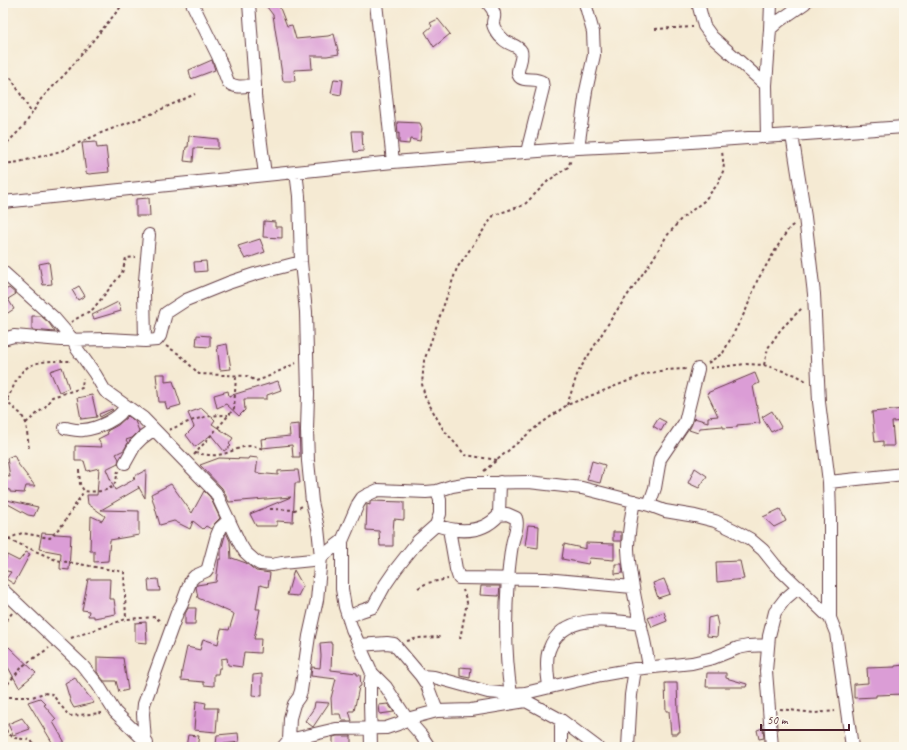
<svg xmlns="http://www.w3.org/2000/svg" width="907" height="750" font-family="Caveat,sans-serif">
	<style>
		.building { fill: #db9dd6 }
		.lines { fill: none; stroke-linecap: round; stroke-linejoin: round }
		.minor-casing { stroke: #643d44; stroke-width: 14 }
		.path { stroke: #643d44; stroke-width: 2; stroke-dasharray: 3 3; stroke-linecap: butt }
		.minor { stroke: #fff; stroke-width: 12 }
	</style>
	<rect width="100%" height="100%" fill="#fbf7ec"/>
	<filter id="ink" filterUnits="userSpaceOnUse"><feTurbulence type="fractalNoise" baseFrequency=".025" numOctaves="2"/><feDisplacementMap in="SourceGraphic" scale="8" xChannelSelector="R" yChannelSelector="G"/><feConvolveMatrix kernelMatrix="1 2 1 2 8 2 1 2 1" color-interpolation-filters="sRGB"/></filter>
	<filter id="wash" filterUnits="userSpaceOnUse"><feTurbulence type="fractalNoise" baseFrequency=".012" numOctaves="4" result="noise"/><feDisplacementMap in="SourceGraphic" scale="16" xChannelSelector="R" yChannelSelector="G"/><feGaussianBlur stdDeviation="0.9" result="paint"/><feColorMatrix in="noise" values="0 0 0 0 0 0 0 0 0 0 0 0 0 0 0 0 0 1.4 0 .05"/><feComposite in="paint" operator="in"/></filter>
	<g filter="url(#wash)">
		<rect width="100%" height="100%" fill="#f5ead3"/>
		<g id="blocks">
			<path class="building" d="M 264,3 L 278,3 L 287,26 L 292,25 L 296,39 L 328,36 L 334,34 L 339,54 L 327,56 L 311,56 L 312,69 L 294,70 L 295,81 L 283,81 L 273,15 Z
				M 438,19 L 450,34 L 434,47 L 425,32 L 432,26 L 430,23 Z
				M 212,60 L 215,70 L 191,79 L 189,70 Z
				M 334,79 L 343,80 L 341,95 L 331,93 Z
				M 397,122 L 420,123 L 422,128 L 420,141 L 410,139 L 409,144 L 399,143 L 399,133 L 398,134 Z
				M 352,131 L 362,131 L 363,151 L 354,152 Z
				M 189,136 L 218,139 L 218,149 L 194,148 L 193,162 L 184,161 L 186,147 L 188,147 Z
				M 96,142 L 97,148 L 106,147 L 109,172 L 89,174 L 86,173 L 82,143 Z
				M 149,198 L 150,216 L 136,216 L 136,199 Z
				M 264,221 L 275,222 L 275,227 L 282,227 L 282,238 L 263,237 Z
				M 260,239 L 265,252 L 245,259 L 238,246 Z
				M 206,261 L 207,271 L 195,272 L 194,262 Z
				M 49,262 L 52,284 L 43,285 L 39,264 Z
				M 79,286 L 85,296 L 78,300 L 72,290 Z
				M 9,288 L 16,294 L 8,299 L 14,309 L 3,316 L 3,291 Z
				M 118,302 L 121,311 L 94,319 L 92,315 Z
				M 32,316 L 41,316 L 49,323 L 55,332 L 32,330 Z
				M 197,335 L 210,336 L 210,347 L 196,346 Z
				M 227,344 L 231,369 L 220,370 L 217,346 Z
				M 62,367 L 69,388 L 59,392 L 50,371 Z
				M 755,373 L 759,383 L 753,386 L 760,423 L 737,425 L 737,427 L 723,428 L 723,426 L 700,428 L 698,433 L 689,430 L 692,424 L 694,418 L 708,422 L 708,417 L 718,416 L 707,393 Z
				M 156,374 L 165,374 L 165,382 L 173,381 L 181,405 L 167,409 L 165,402 L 159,402 Z
				M 278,381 L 281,390 L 267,395 L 267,399 L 244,399 L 245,410 L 239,416 L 226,404 L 217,408 L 214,395 L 228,391 L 229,396 Z
				M 92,395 L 97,417 L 81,419 L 77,398 Z
				M 202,408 L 215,420 L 212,424 L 233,438 L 229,444 L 231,446 L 224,451 L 211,435 L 195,447 L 186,435 L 194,427 L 188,413 Z
				M 112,409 L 113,410 L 100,417 L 99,414 Z
				M 904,409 L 904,421 L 892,422 L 894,446 L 883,446 L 883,441 L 875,442 L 872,412 Z
				M 772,411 L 781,427 L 771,432 L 762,417 Z
				M 128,416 L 135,421 L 139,431 L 132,438 L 126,440 L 128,443 L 124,450 L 116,454 L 119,459 L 118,463 L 106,469 L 115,490 L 135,479 L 133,477 L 146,470 L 145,498 L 138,486 L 139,488 L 101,510 L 139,511 L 139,535 L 110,540 L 108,561 L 94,562 L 94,551 L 90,551 L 91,516 L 102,521 L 105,516 L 88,504 L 87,495 L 97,495 L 99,468 L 87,471 L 84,461 L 75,461 L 75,446 L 102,447 L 98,439 L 108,434 L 107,431 L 118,425 Z
				M 658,418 L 666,422 L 661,431 L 653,426 Z
				M 299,424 L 300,457 L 293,457 L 292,445 L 262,448 L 261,439 L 290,436 L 289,425 Z
				M 14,455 L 18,464 L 35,486 L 26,486 L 24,493 L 10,492 L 10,490 L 3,489 L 3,476 L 10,477 L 7,458 Z
				M 249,457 L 258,458 L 256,473 L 278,475 L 278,471 L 298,470 L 300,483 L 295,483 L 293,522 L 277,521 L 277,526 L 256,526 L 250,514 L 291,497 L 229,502 L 222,488 L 200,465 L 219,458 L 248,459 Z
				M 592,461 L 605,465 L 600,483 L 587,480 Z
				M 695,468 L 707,476 L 699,488 L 688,483 Z
				M 171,484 L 192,513 L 204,491 L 210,497 L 220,518 L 215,523 L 211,529 L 206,526 L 203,529 L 193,521 L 190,529 L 174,521 L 160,525 L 151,494 Z
				M 7,500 L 38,507 L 34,516 L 28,515 L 6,503 Z
				M 372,501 L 404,502 L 404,520 L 394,519 L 393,531 L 393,546 L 380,546 L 379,531 L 366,530 L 367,504 L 370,505 L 370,502 Z
				M 780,509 L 786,521 L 774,527 L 763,517 Z
				M 528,525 L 539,526 L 538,548 L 525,546 Z
				M 226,532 L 230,541 L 231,559 L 232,558 L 246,563 L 256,571 L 270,573 L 268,587 L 260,585 L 256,609 L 260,609 L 254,639 L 261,639 L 260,653 L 244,652 L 242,667 L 228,665 L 227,658 L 221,659 L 221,668 L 219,668 L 218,674 L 214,674 L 214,686 L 204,685 L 204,682 L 181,680 L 182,670 L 187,647 L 200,650 L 203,639 L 218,644 L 221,629 L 229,630 L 234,614 L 198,598 L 196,587 L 197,585 L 216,582 L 219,559 L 221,559 L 221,550 Z
				M 613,532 L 621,532 L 621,541 L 613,541 Z
				M 42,533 L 71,535 L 69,570 L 60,569 L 61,553 L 39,549 Z
				M 586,543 L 614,544 L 614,560 L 590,558 L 588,564 L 562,559 L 564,544 L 586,549 Z
				M 26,552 L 30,554 L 14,584 L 6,579 L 11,572 L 3,570 L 3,568 L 7,555 L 19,561 Z
				M 740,561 L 744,579 L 717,582 L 716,562 Z
				M 615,564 L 622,564 L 623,573 L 615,574 Z
				M 294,570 L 303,586 L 298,596 L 287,595 Z
				M 88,579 L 110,579 L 109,599 L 114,599 L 116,614 L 94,618 L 94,616 L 88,616 L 89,611 L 82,610 Z
				M 158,579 L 160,591 L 149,591 L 148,580 Z
				M 664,579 L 670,594 L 658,598 L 653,583 Z
				M 481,586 L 500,586 L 499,596 L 480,595 Z
				M 188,608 L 196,608 L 195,624 L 185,624 L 185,614 Z
				M 664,612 L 667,621 L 652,627 L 648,618 Z
				M 716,616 L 718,625 L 717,637 L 707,636 L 708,618 Z
				M 146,622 L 147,643 L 135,642 L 135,623 Z
				M 331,642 L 331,644 L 332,644 L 331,670 L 357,673 L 357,675 L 360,675 L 361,686 L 359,687 L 354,711 L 349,711 L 352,721 L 342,721 L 340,714 L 332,714 L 331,698 L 336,679 L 311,676 L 312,667 L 320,668 L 321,656 L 320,643 Z
				M 9,647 L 36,673 L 19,687 L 8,667 L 3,670 L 3,652 Z
				M 97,657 L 123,658 L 128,690 L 119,692 L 116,681 L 104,681 L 97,672 Z
				M 904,665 L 904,694 L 876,695 L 876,697 L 854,698 L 854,684 L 868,683 L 867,668 L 895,667 L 895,666 Z
				M 460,667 L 471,668 L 470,678 L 460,676 Z
				M 707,673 L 726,673 L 726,678 L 747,684 L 746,687 L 706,687 Z
				M 262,674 L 262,696 L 252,695 L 253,675 Z
				M 75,677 L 77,681 L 94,703 L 74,708 L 71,703 L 65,683 Z
				M 665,683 L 677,683 L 678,712 L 680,732 L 678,732 L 678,734 L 671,734 L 669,711 L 666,711 Z
				M 40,698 L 46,704 L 44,705 L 56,719 L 53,722 L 64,741 L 55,747 L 28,702 Z
				M 196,701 L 206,703 L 205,708 L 218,708 L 216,732 L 194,730 Z
				M 315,702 L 329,703 L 313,727 L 305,721 L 314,708 Z
				M 388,704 L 394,712 L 380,714 L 379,705 Z
				M 22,718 L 30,729 L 13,735 L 8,724 Z
				M 763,728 L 764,738 L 759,739 L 757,730 Z
				M 238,733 L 239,742 L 216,745 L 217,735 Z
				M 188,735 L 199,736 L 197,747 L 186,747 Z
				M 337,736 L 351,736 L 351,747 L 333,746 L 333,737 Z"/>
		</g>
	</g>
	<g filter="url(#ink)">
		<use href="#blocks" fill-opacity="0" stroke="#643d44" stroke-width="1"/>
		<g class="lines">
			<g class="minor-casing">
				<path id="minor" d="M 192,3 L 218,56 L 228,82 C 235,89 246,86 255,85
					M 249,3 L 255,85 L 255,96 L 265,175
					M 376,3 L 393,162
					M 488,3 C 490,6 494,10 494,14 C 495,17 493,20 493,23 C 493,28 499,36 503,39 C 507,44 518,45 521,51 C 524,59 515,71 519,76 C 523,82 536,77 542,82 L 543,88 L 527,152
					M 698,3 L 704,26 L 712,37 L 766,85
					M 770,29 L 779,21 L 805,3
					M 792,135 L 805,217 L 814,294 L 819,402 L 829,482 L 830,516 L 830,618
					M 767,137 L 766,85 L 770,29 L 771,3
					M 578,148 L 586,91 L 594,55 L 593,32 L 585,3
					M 3,202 L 393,162 L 578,148 L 663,144 L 904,127
					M 3,272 L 54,318 L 73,340 L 77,349 L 95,374 L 105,391 L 143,418 L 216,493 L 240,544 L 245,552 L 255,561 L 260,564 L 272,565 L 282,563 L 312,560 L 321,557 L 342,541 L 358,504 L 362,498 L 367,495 L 378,490 L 426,492 L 437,491 L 452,486 L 470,483 L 529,482 L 582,488 L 649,505 L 665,511 L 695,516 L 715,521 L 734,530 L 750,539 L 763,550 L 775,565 L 830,618 L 836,633 L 852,747
					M 3,339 L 14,336 L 61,340 L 107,339 L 145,341 L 157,340 L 160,336 L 166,313 L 186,300 L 228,283 L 255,274 L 301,262
					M 145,341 L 144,292 L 149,235
					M 65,428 C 71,429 77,431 83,430 C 96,429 121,419 125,406
					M 125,463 L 135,445 L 142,438 L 153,430
					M 829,482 L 904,474
					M 634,501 C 631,517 628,533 628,549 C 630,589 643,628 649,667
					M 649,505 L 655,488 L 660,459 L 685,422 L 698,369
					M 499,515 L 500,482
					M 436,525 C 459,533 482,534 499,515 L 507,514 L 516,518 C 519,526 513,537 512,545 C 510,556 509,567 508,578 C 505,617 505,656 511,694
					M 449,529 L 456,569 L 459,578 L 545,579 L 632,587
					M 342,541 L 342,589 L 345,607 L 352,629 L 372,673 L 370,683 L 370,702 L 371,747
					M 3,590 L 82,665 L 98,685 L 115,712 L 147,743
					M 348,617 L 361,611 L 373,607 L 385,585 L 396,569 L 418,541 L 436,525 L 440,514 L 440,500 L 437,491
					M 359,645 L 387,643 L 394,644 L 421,676 L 434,677 L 488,692 L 511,694 L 525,693 L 601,675 L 635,669 L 692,663 L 713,658 L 738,648 L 748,646 L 768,645
					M 372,673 L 386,687 L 407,719 L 421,735 L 429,747
					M 421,676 L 427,685 L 437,711
					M 549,687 C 548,676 545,661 549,650 C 562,612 610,620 641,624
					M 526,694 L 526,701 L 561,720 L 597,747
					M 289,740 L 336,729 L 386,728 L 398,724 L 407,719 L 437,711 L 471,710 L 526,701
					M 145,742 L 143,714 L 144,704 L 177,613 L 182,604 L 191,580 L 195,576 L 206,571 L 208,568 L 217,535 L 220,528 L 229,520
					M 283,747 L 289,740 L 290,718 L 294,704 L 299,697 L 301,691 L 309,636 L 317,600 L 321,557 L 318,528 L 312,502 L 308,461 L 307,430 L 308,394 L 306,312 L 301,262 L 299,196 L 296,172
					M 561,747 L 561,720
					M 628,747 L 631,695 L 635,669
					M 772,747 L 766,671 L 769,636 L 775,612 L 785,599 L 799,587"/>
			</g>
			<path class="path" d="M 655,29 L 693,27
				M 3,68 L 13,81 L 32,114
				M 3,147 L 24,126 L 41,99 L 67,72 L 124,3
				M 3,164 L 19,162 L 61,151 L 101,133 L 151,114 L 195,94
				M 71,322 L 93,309 L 122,273 L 126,258 L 136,257
				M 166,346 L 179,354 L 199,374 L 247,376 L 256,381 L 265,378 L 296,363
				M 708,363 L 723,353 L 746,310 L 757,281 L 782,239 L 790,227 L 795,224
				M 764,365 L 768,348 L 781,329 L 802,308
				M 710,368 L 746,364 L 764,365 L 796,375 L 806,381
				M 3,387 L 9,404 L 21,414 L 26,423 L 29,449
				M 7,399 C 12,391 15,381 21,373 C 33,359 54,361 71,361
				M 567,405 L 578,372 L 615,313 L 653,259 L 666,237 L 681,219 L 704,201 L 717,185 L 724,169 L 722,151
				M 26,423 L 45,407 L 52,397 L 82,388 L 83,378
				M 169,430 C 192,420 203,415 228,415
				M 195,453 C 202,454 211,456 218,455 C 237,452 245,440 265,450
				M 194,455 L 234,409 L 236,376
				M 497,460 L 465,455 L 443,429 L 425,397 L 422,384 L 424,361 L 457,268 L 494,215 L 524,205 L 548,181 L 568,167 L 571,160
				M 79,470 L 80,484 L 84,491 C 94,492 113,493 116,480 C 117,477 117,474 118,471
				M 484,471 L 535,428 L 567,405 L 646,374 L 665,370 L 686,369
				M 270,509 L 295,510 L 302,506
				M 3,537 L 56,560 L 124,572 L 126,619
				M 8,539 L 22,533 L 50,538 L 63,524 L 84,491
				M 418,588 L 427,583 L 448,579
				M 3,625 L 12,613
				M 71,638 L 126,619 L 156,617 L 161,623
				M 460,639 L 467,602 L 463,590
				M 407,641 L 418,638 L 441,637
				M 3,695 L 9,682 L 24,665 L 49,648
				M 3,697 L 32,697 L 44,693 L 52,694 L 69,716 L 102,713
				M 780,709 L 815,713 L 835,711
				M 3,712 L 7,733 L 15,738 L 31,740 L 35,747"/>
			<use href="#minor" class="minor"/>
		</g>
	</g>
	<rect width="907" height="750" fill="none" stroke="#fbf7ec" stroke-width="16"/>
	<path d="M761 724v6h88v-6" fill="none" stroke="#4a1f2b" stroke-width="2"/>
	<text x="767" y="724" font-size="12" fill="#4a1f2b" stroke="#fbf7ec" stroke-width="3" paint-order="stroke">50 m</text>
</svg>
